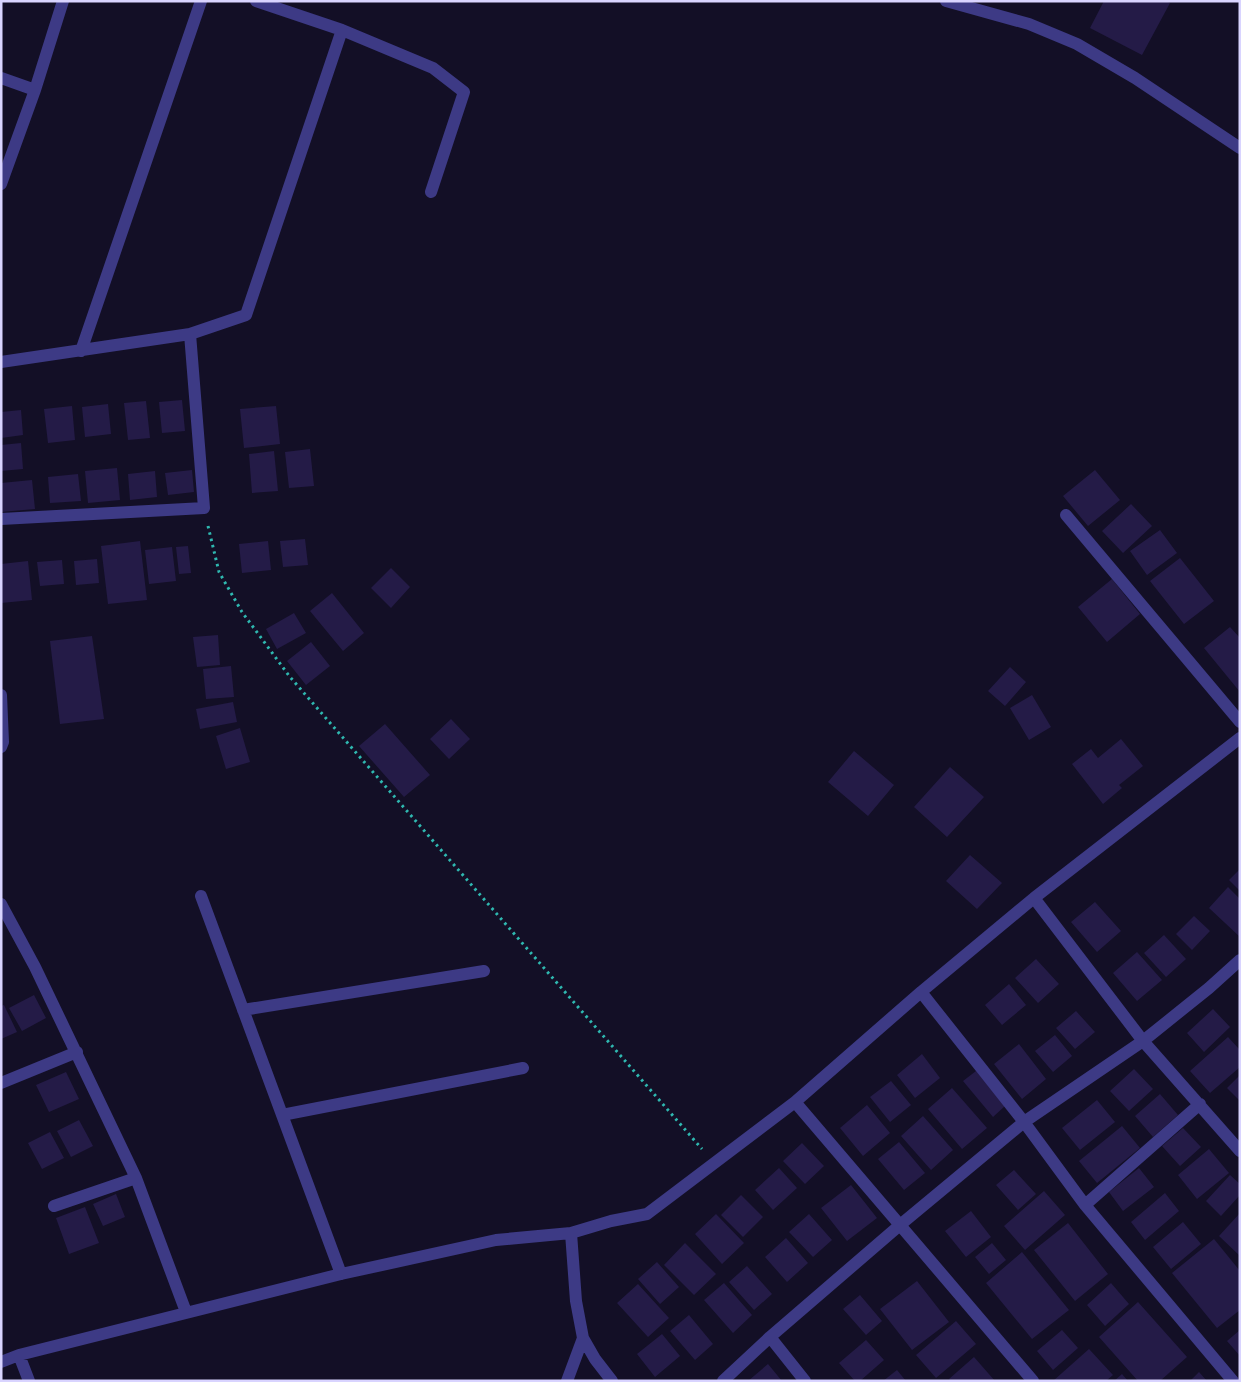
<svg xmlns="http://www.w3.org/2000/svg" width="1241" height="1382" font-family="Signika,sans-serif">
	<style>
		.building { fill: #241b47 }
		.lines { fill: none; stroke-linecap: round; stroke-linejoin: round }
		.path { stroke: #2fb8b0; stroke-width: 3; stroke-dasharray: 2.5 4; stroke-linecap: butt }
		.minor { stroke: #3d3a85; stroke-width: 12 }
	</style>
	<rect width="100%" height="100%" fill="#130f26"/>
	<path class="building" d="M 1104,1 L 1166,1 L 1170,3 L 1142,55 L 1090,28 Z
		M 182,400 L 185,431 L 162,433 L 159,402 Z
		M 146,401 L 150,438 L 128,440 L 124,403 Z
		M 108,404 L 111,434 L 85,437 L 82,407 Z
		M 72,406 L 75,440 L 48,443 L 44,409 Z
		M 276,406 L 280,444 L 244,448 L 240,409 Z
		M 21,410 L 23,435 L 1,438 L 1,412 Z
		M 21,443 L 23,469 L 1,471 L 1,445 Z
		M 310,449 L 314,486 L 289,488 L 285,452 Z
		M 274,451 L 278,491 L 252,493 L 249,454 Z
		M 117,468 L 120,500 L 88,503 L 85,471 Z
		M 192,470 L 194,492 L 168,495 L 165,473 Z
		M 1095,470 L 1120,500 L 1088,526 L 1063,496 Z
		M 155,471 L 157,497 L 130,500 L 128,474 Z
		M 78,474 L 81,501 L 50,503 L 48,477 Z
		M 32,480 L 35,509 L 1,512 L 1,483 Z
		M 1131,504 L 1152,526 L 1123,553 L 1102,531 Z
		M 1160,530 L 1177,553 L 1147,575 L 1130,551 Z
		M 305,539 L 308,565 L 283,567 L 280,541 Z
		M 140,541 L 147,600 L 108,604 L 101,546 Z
		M 268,541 L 271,570 L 242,573 L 239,544 Z
		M 188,546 L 191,573 L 179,574 L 176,547 Z
		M 172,547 L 176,581 L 149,584 L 145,550 Z
		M 1180,558 L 1214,601 L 1184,624 L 1150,581 Z
		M 97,559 L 99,583 L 76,585 L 74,561 Z
		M 62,560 L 64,584 L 40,586 L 37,562 Z
		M 28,561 L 32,600 L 1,603 L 1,564 Z
		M 391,568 L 410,587 L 391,608 L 371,588 Z
		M 1112,579 L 1140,614 L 1107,642 L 1078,607 Z
		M 332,593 L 364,633 L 343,651 L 310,611 Z
		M 294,613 L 306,633 L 277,649 L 266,629 Z
		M 1230,627 L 1240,638 L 1240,692 L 1204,648 Z
		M 218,635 L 220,665 L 197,667 L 193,637 Z
		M 92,636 L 104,719 L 60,724 L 50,641 Z
		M 311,642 L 330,666 L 306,685 L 287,661 Z
		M 231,666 L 234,697 L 206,699 L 203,669 Z
		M 1010,667 L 1026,682 L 1005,706 L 988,691 Z
		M 1032,695 L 1051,727 L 1029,740 L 1010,708 Z
		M 233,702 L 237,722 L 200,729 L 196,709 Z
		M 451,719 L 470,739 L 449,759 L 430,739 Z
		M 385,724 L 430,775 L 404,797 L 359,746 Z
		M 240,728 L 250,762 L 226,769 L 216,736 Z
		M 1121,739 L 1143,766 L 1119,785 L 1122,788 L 1103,804 L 1072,764 L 1091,749 L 1098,758 Z
		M 854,751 L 894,785 L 868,816 L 828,782 Z
		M 950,767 L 984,797 L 947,837 L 914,807 Z
		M 970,855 L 1002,883 L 977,909 L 946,881 Z
		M 1240,869 L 1240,891 L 1229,880 Z
		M 1228,887 L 1240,899 L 1240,937 L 1209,908 Z
		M 1095,902 L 1121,931 L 1097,952 L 1071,922 Z
		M 1194,916 L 1210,931 L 1192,950 L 1176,934 Z
		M 1164,935 L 1186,959 L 1166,977 L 1144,953 Z
		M 1137,952 L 1162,980 L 1137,1001 L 1113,973 Z
		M 1036,959 L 1059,984 L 1038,1003 L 1015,978 Z
		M 1009,984 L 1026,1005 L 1002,1025 L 985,1005 Z
		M 34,995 L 46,1018 L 22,1031 L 9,1008 Z
		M 4,1005 L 17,1032 L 1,1039 L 1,1006 Z
		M 1213,1009 L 1230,1027 L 1204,1052 L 1187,1033 Z
		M 1076,1011 L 1095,1032 L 1075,1049 L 1056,1028 Z
		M 1055,1035 L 1072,1056 L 1053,1072 L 1035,1051 Z
		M 1228,1037 L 1240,1050 L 1240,1067 L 1210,1093 L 1190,1071 Z
		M 1019,1044 L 1046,1079 L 1022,1099 L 994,1064 Z
		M 922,1054 L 940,1078 L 915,1098 L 897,1075 Z
		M 1134,1069 L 1153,1089 L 1129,1111 L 1110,1091 Z
		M 976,1071 L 1005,1106 L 993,1117 L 963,1081 Z
		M 66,1072 L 79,1099 L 49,1112 L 36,1085 Z
		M 1240,1075 L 1240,1101 L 1227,1088 Z
		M 891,1081 L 911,1105 L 890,1122 L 870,1097 Z
		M 952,1088 L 987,1128 L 962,1149 L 928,1109 Z
		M 1160,1094 L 1178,1115 L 1153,1137 L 1135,1116 Z
		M 1097,1100 L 1115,1122 L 1080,1150 L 1062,1128 Z
		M 867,1105 L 890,1133 L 863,1156 L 840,1128 Z
		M 923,1116 L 953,1150 L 931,1170 L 901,1136 Z
		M 79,1120 L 93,1146 L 71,1157 L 57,1131 Z
		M 1122,1126 L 1140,1148 L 1097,1183 L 1079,1161 Z
		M 1183,1128 L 1201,1147 L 1180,1166 L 1162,1146 Z
		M 50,1132 L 64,1158 L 42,1169 L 28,1143 Z
		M 899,1142 L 925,1173 L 904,1190 L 878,1159 Z
		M 802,1143 L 824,1166 L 805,1184 L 783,1161 Z
		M 1209,1149 L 1229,1173 L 1197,1199 L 1178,1175 Z
		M 779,1168 L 797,1188 L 773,1210 L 755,1190 Z
		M 1139,1168 L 1154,1187 L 1123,1211 L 1109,1192 Z
		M 1014,1170 L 1036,1194 L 1018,1210 L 996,1185 Z
		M 1230,1175 L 1240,1184 L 1240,1195 L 1221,1216 L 1206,1201 Z
		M 851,1185 L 877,1218 L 847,1241 L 821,1208 Z
		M 1044,1191 L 1065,1215 L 1025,1250 L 1004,1226 Z
		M 1165,1193 L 1179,1211 L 1145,1240 L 1131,1222 Z
		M 116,1194 L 125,1217 L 103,1226 L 93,1204 Z
		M 741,1195 L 763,1217 L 743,1237 L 721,1215 Z
		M 85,1207 L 99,1243 L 69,1254 L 56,1218 Z
		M 971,1211 L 991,1237 L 966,1257 L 945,1231 Z
		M 1240,1213 L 1240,1256 L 1219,1236 Z
		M 716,1214 L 744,1243 L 722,1264 L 695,1234 Z
		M 809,1214 L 832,1240 L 813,1257 L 789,1232 Z
		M 1183,1222 L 1201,1244 L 1171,1269 L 1153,1247 Z
		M 1068,1223 L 1108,1274 L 1075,1301 L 1034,1250 Z
		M 786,1238 L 808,1263 L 787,1282 L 765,1257 Z
		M 1214,1239 L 1240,1271 L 1240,1310 L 1217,1328 L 1172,1273 Z
		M 685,1243 L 716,1274 L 694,1295 L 664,1265 Z
		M 992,1243 L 1006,1260 L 989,1274 L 975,1257 Z
		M 1022,1252 L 1069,1310 L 1032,1339 L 986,1283 Z
		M 657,1262 L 679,1287 L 660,1304 L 638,1279 Z
		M 747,1266 L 772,1294 L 754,1310 L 729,1282 Z
		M 917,1281 L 949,1322 L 912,1350 L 880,1309 Z
		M 724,1283 L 752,1315 L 733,1333 L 704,1300 Z
		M 1111,1283 L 1129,1304 L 1105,1326 L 1087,1305 Z
		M 638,1284 L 669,1318 L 648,1337 L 617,1303 Z
		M 860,1295 L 882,1321 L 866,1335 L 843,1309 Z
		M 1138,1302 L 1187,1357 L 1160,1381 L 1138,1381 L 1099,1337 Z
		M 689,1315 L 713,1344 L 695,1360 L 670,1331 Z
		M 956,1321 L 976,1344 L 936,1378 L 916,1355 Z
		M 1062,1330 L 1078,1348 L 1053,1370 L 1037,1351 Z
		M 1240,1330 L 1240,1356 L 1227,1341 Z
		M 662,1334 L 680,1356 L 655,1377 L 637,1354 Z
		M 866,1340 L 884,1360 L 860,1381 L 855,1381 L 839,1363 Z
		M 1089,1349 L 1113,1375 L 1106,1381 L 1053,1381 Z
		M 974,1357 L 995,1381 L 951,1381 L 949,1379 Z
		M 768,1364 L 782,1381 L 748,1381 Z
		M 897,1370 L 906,1381 L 883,1381 Z
		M 1199,1372 L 1207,1381 L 1190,1381 Z
		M 1122,1374 L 1128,1381 L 1114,1381 Z"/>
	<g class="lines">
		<path class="path" d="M 208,526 L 219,572 L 242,612 L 290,677 L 702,1149"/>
		<path class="minor" d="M 256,1 L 342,30 L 433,68 L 464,92 L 431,192
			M 946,1 L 1029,24 L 1077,44 L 1135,78 L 1240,148
			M 1,78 L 35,90
			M 1,184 L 35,90 L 63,1
			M 190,334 L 246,315 L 342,30
			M 81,351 L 201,1
			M 1,362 L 190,334 L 204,508 L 1,519
			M 1066,515 L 1240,722
			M 1,695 L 3,742 L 1,747
			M 201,896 L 341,1274
			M 1034,898 L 1143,1041 L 1240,1151
			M 1,904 L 35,967 L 136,1178 L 186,1312
			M 921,992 L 1024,1122 L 1085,1205 L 1233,1381
			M 243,1010 L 484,971
			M 1,1083 L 77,1052
			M 795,1102 L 1033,1381
			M 282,1115 L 523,1068
			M 1085,1205 L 1200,1104
			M 54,1206 L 136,1178
			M 571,1233 L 576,1301 L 583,1338 L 595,1359 L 612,1381
			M 770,1337 L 805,1381
			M 19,1355 L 29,1381
			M 1,1362 L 19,1355 L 341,1274 L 496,1240 L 571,1233 L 611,1221 L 647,1214 L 795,1102 L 921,992 L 1034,898 L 1240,738
			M 567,1381 L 583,1338
			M 723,1381 L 770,1337 L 900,1225 L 1024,1122 L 1143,1041 L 1209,988 L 1240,960"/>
	</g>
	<rect width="1241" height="1382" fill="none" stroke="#d9d4ff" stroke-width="5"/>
</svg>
